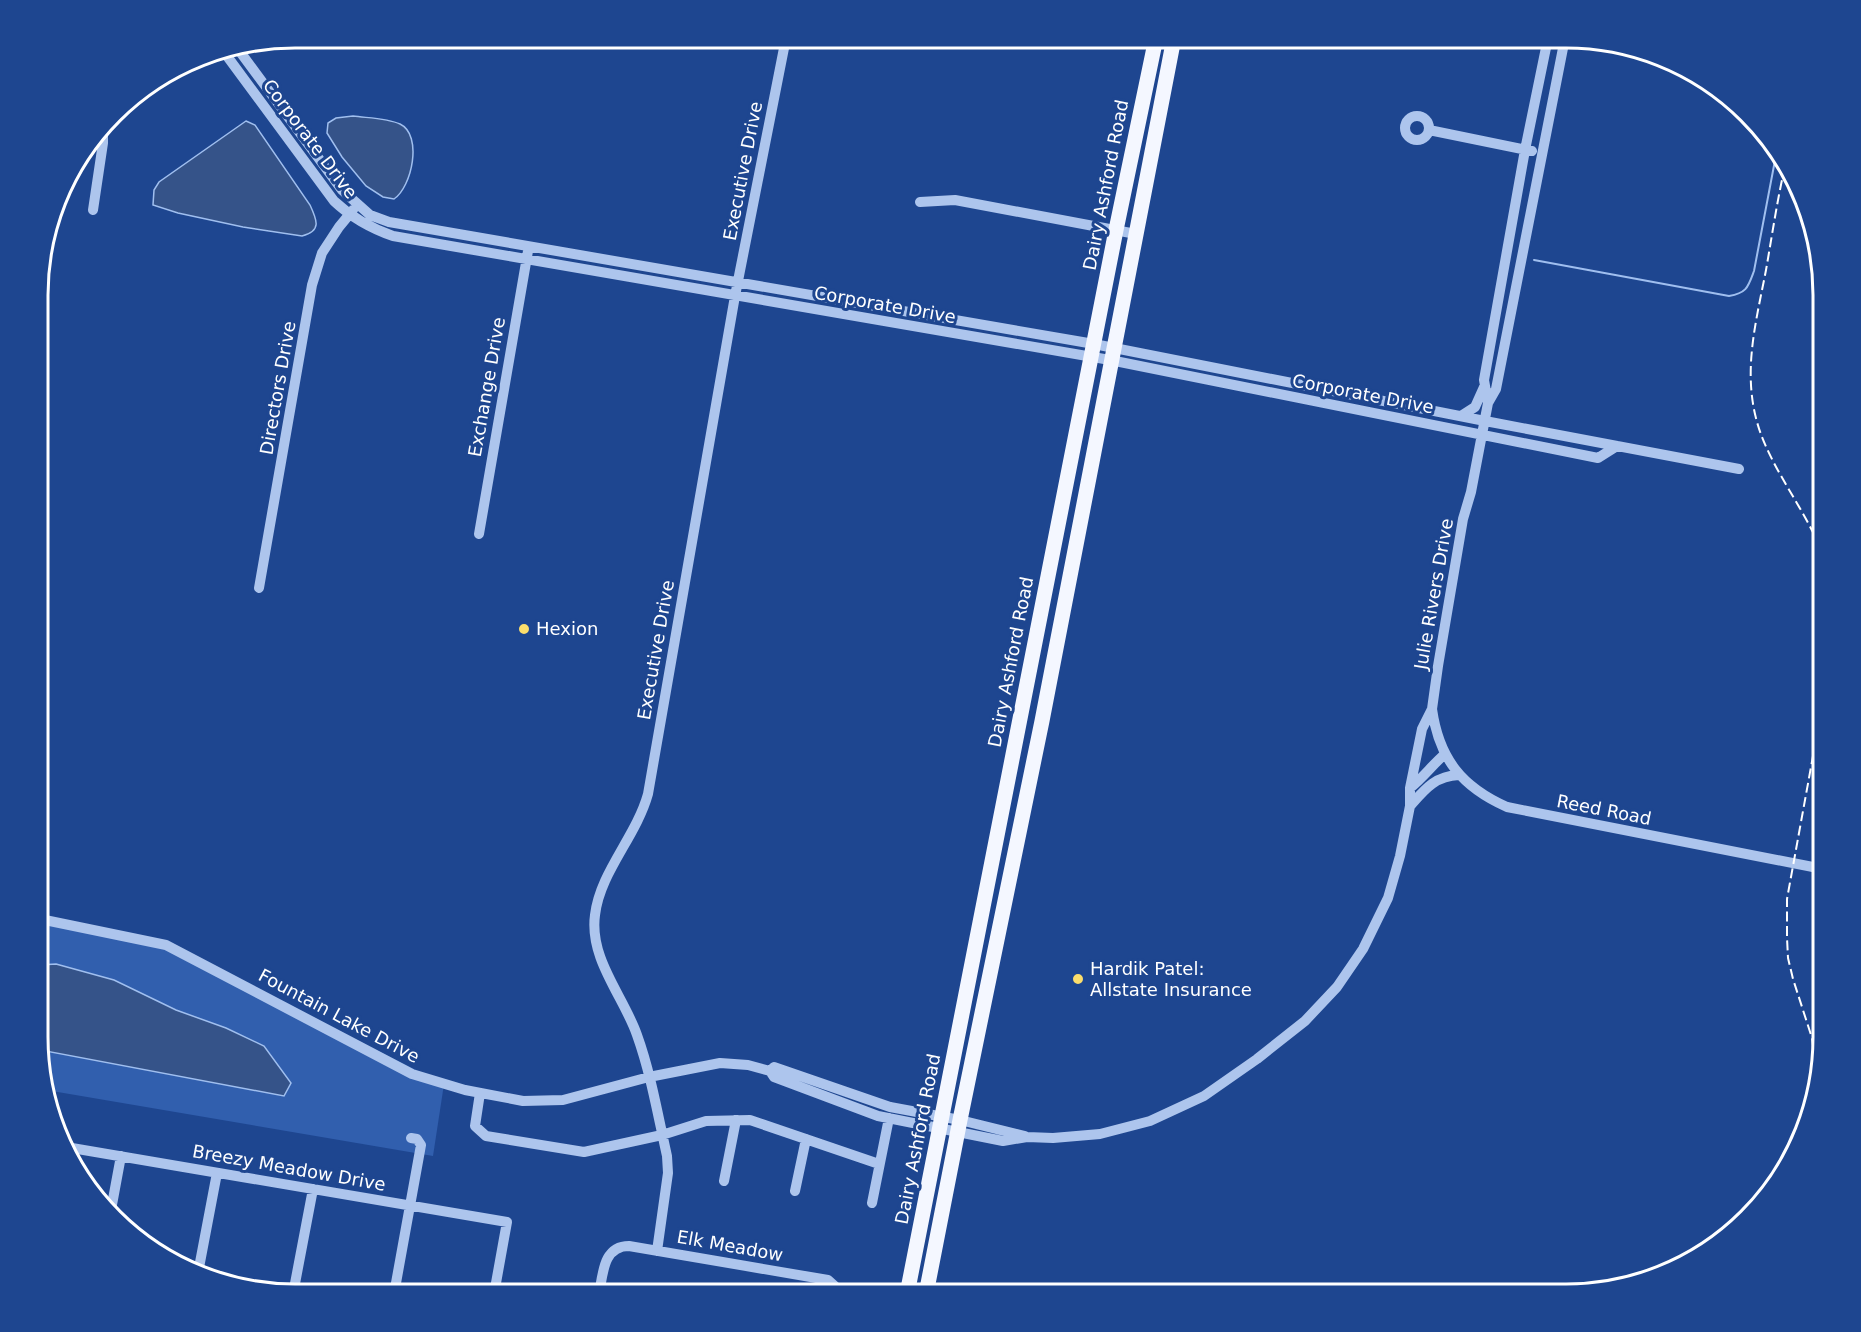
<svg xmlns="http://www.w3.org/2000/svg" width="1861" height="1332" font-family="'DejaVu Sans',sans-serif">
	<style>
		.green { fill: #315fae }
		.water { fill: #355389; stroke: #a0bfef; stroke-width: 1.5 }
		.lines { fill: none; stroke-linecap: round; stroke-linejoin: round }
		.stream { stroke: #a0bfef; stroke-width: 2 }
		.minor { stroke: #adc5ed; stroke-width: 10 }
		.major { stroke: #f4f7ff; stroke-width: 15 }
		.rail { stroke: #fff; stroke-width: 2; stroke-dasharray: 10 4.5; stroke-linecap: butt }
		.poi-dot { fill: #fcde6c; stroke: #1e4690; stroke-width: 2 }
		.labels { text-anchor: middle; stroke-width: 6; stroke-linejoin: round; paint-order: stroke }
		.street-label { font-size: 18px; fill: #fff; stroke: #1e4690 }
		.poi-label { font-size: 18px; fill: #fff; stroke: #1e4690; text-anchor: start }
		.rim { fill: none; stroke: #fff; stroke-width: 3 }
	</style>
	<rect width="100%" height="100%" fill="#1e4690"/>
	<path class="green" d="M 40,918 L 166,945 L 444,1084 L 433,1156 L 46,1090 L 40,1070 Z"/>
	<path class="water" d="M 353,116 C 367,118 387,118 400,124 C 423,135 412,187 394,199 L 383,197 L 366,186 L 342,157 L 327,133 L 328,123 L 336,118 Z
		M 246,121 L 255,125 L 310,205 C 317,220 322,231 302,236 L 243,227 L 178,213 L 153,205 L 154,190 L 159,182 Z
		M 56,964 L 114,980 L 176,1010 L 226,1028 L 264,1046 L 291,1083 L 284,1096 L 40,1050 L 40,965 Z"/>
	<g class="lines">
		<path class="stream" d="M 1534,260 L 1729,296 C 1747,293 1748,287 1754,271 L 1776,155"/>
		<path class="minor" d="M 238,49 L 342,190 L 370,215 L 389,222 L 1094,344 L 1485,421 L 1739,469
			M 224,52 L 334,201 C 352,218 370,228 393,236 L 1110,360 L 1598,458 L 1617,446
			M1405 128a12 12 0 1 1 24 0a12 12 0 1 1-24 0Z
			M 1429,130 L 1532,151
			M 920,202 L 955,200 L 1136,234
			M 93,210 L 103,143 L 103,131
			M 1488,403 L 1484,380 L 1525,150 L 1548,38
			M 1461,416 L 1475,407 L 1484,387
			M 479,534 L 528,251
			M 259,588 L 312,285 L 322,253 L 339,227 L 353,210
			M 1432,709 C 1439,759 1462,787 1507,807 L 1823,869
			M 1410,788 C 1423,778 1432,765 1445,754
			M 1410,806 C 1425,789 1435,776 1459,775
			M 40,919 L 166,945 L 412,1074 L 465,1090 L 523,1101 L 563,1100 L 649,1077 L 720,1063 L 748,1065 L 770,1071 L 774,1077 L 878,1116 L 1003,1141 L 1027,1137 L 1053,1138 L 1100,1134 L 1150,1121 L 1204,1096 L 1257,1059 L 1305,1021 L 1337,987 L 1363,949 L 1388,898 L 1400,856 L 1410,806 L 1410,788 L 1422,729 L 1432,709 L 1438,666 L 1463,519 L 1471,492 L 1488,403 L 1496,389 L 1565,38
			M 770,1071 L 774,1067 L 890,1107 L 960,1120 L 1025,1136
			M 480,1093 L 475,1126 L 486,1136 L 584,1152 L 662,1135 L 706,1121 L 750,1120 L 879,1164
			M 66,1147 L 507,1222 L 494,1294
			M 724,1181 L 736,1120
			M 795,1191 L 806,1139
			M 872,1203 L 889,1118
			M 111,1210 L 121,1156
			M 657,1251 L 668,1173 L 667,1156 C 658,1116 651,1074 637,1035 C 624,997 589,959 595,915 C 600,872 636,837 648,794 L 735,296 L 786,38
			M 198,1273 L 217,1173
			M 293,1294 L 313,1189
			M 394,1294 L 421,1145 L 417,1139 L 411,1138
			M 599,1294 C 603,1274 603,1246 629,1246 L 828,1280 L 838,1289 L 839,1294"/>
		<path class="major" d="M 907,1294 L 1116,230 L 1156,38
			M 926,1294 L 960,1120 L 1042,721 L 1174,38"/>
		<path class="rail" d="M 1785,166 C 1777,201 1772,236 1766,270 C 1755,327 1740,380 1762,437 C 1778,478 1807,513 1823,555
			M 1816,708 L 1823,667
			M 1817,1077 L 1812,1038 L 1793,979 L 1788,958 L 1787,938 L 1787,899 L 1823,701
			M 1673,1269 L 1708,1245"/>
	</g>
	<g class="poi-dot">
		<circle cx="524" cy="629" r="6"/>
		<circle cx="1078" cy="979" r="6"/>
	</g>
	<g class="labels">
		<g class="street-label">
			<text transform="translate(310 139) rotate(53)" y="6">Corporate Drive</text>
			<text transform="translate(743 171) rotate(-79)" y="6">Executive Drive</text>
			<text transform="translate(1106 185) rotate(-79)" y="6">Dairy Ashford Road</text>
			<text transform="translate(885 305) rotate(10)" y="6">Corporate Drive</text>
			<text transform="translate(487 387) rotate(-80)" y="6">Exchange Drive</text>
			<text transform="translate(278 388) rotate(-80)" y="6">Directors Drive</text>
			<text transform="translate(1363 394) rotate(11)" y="6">Corporate Drive</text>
			<text transform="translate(1434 594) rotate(-80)" y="6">Julie Rivers Drive</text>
			<text transform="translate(656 650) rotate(-80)" y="6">Executive Drive</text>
			<text transform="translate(1011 662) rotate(-79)" y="6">Dairy Ashford Road</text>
			<text transform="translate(1604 810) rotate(11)" y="6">Reed Road</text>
			<text transform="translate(339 1016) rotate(28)" y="6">Fountain Lake Drive</text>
			<text transform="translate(918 1139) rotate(-79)" y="6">Dairy Ashford Road</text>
			<text transform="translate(289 1168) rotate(10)" y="6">Breezy Meadow Drive</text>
			<text transform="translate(730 1246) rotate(10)" y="6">Elk Meadow</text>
		</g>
		<g class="poi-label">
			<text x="536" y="635">Hexion</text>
			<text x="1090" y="975">Hardik Patel:<tspan x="1090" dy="21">Allstate Insurance</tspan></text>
		</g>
	</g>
	<path d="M0 0H1861V1332H0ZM295 48H1566A247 247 0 0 1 1813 295V1037A247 247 0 0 1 1566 1284H295A247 247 0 0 1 48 1037V295A247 247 0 0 1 295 48Z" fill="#1e4690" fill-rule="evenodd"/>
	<path class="rim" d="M295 48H1566A247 247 0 0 1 1813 295V1037A247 247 0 0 1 1566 1284H295A247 247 0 0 1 48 1037V295A247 247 0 0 1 295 48Z"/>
</svg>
